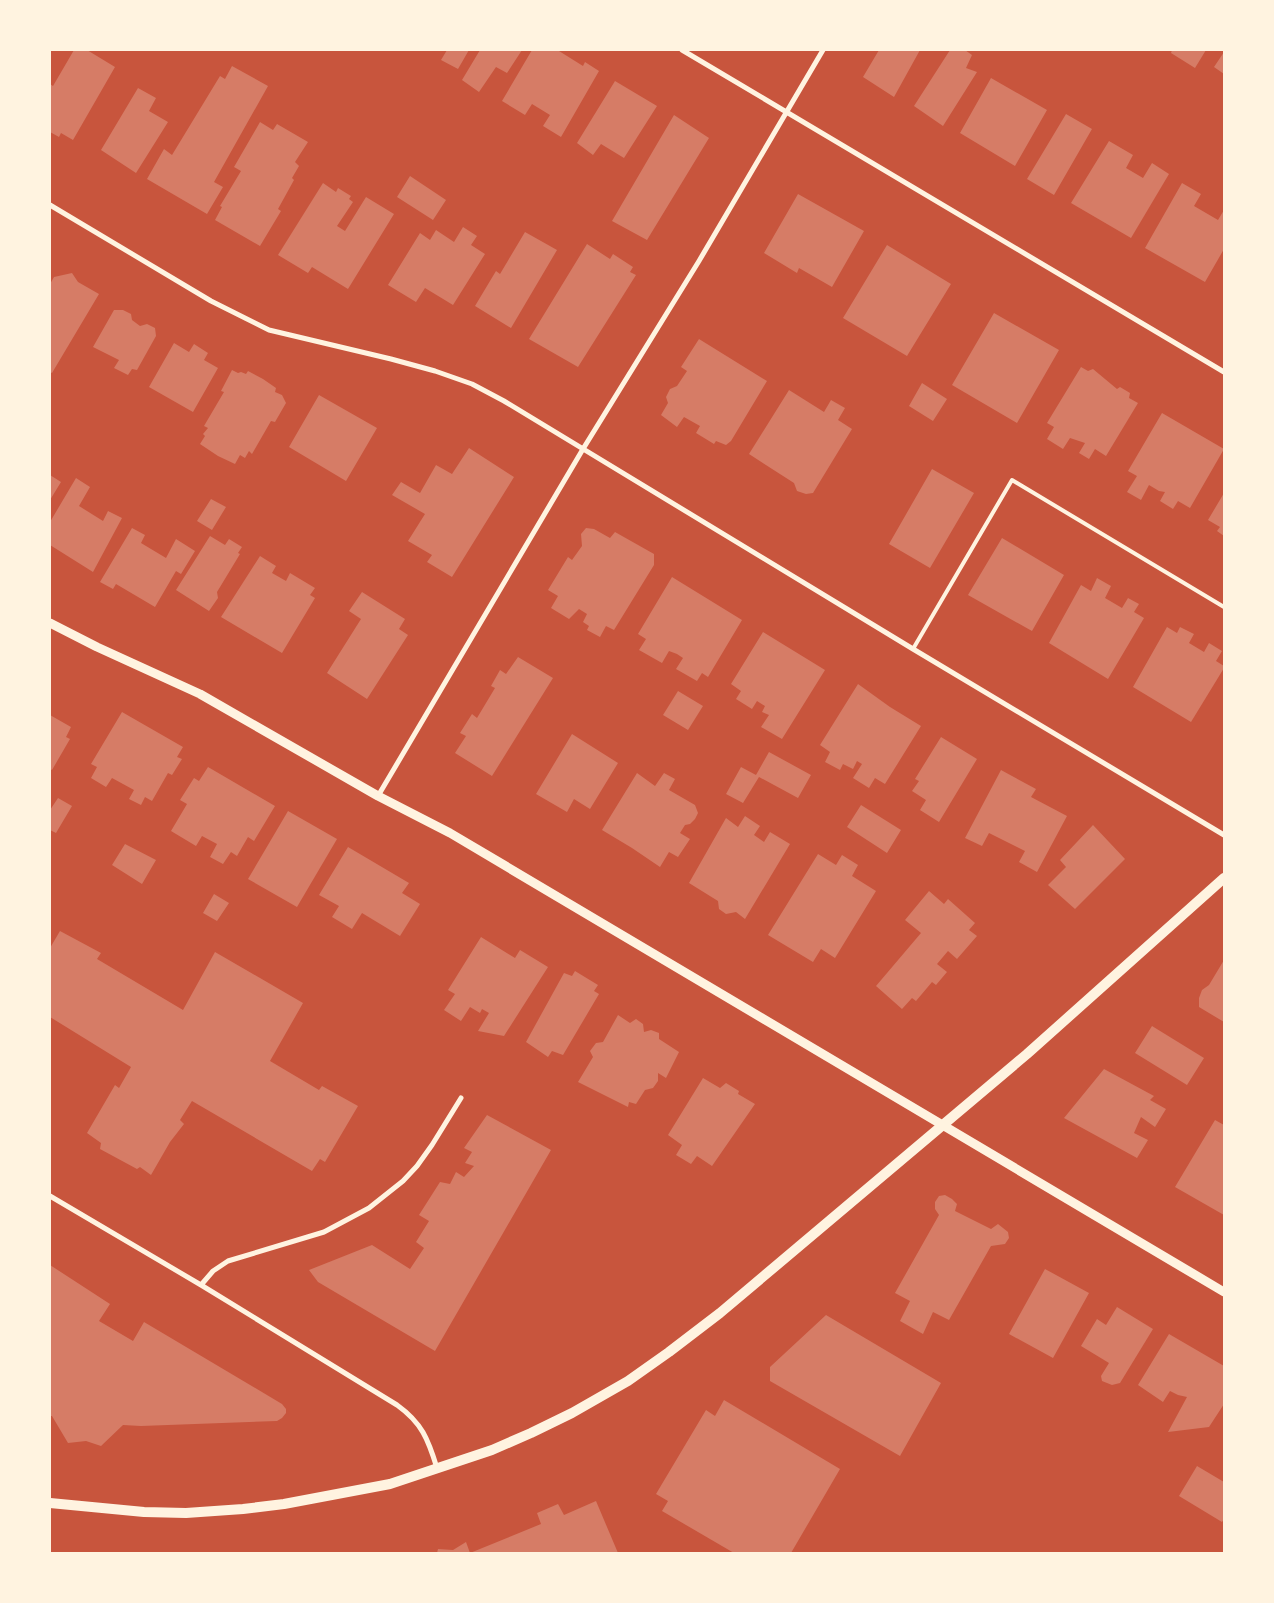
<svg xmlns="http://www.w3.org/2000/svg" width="1274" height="1603" font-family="Overpass,sans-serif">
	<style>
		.building { fill: #d67c66 }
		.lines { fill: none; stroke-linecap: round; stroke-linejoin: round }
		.service { stroke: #fff3e0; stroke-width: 4 }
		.minor { stroke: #fff3e0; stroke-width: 5 }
		.tertiary { stroke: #fff3e0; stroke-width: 9 }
		.secondary { stroke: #fff3e0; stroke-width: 10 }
	</style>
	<rect width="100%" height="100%" fill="#c8553d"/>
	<path class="building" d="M 74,50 L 87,50 L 115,67 L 73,140 L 61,133 L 59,137 L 50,132 L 50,84 L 53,86 Z
		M 447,50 L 469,50 L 458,69 L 441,60 Z
		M 480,50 L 522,50 L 507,73 L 496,67 L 479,92 L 462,80 Z
		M 532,50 L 560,50 L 559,51 L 583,66 L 585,62 L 599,71 L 561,137 L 543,126 L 550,115 L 532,104 L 525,115 L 502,101 Z
		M 879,50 L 920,50 L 894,97 L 863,77 Z
		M 950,50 L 965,50 L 972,55 L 966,68 L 977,72 L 943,126 L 914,106 Z
		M 1172,50 L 1206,50 L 1195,68 L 1171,53 Z
		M 1224,52 L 1224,74 L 1214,67 Z
		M 232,66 L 268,86 L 214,182 L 223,187 L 207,214 L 147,179 L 164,149 L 172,155 L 220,76 L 225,79 Z
		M 991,78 L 1047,110 L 1015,166 L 960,133 Z
		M 615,81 L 657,106 L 624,158 L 601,144 L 593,155 L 577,143 Z
		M 138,88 L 156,98 L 149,111 L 168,122 L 136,173 L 101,150 Z
		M 1066,114 L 1092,129 L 1054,195 L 1027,179 Z
		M 674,115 L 709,138 L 647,240 L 612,221 Z
		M 260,122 L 273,130 L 277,124 L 308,142 L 295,162 L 299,166 L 292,178 L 294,180 L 278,209 L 281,211 L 260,246 L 215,220 L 222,207 L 220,206 L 241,171 L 234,167 Z
		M 1109,141 L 1133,155 L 1126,168 L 1143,178 L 1152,163 L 1169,174 L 1131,238 L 1071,203 Z
		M 410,176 L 446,200 L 433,220 L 397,197 Z
		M 323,183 L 336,192 L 338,188 L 351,196 L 349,199 L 353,202 L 337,226 L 345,231 L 366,197 L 394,214 L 348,289 L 312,267 L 308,273 L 278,255 Z
		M 1182,183 L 1201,194 L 1194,206 L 1218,220 L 1224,210 L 1224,249 L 1205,282 L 1145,248 Z
		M 798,194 L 864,231 L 832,287 L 799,268 L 797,273 L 764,253 Z
		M 463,227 L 477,236 L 471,245 L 485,254 L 453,305 L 425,288 L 416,302 L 388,285 L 420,233 L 430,240 L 436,230 L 454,242 Z
		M 525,232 L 557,250 L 511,328 L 475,306 L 496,271 L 500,274 Z
		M 587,244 L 610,259 L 613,254 L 633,267 L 630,272 L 636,275 L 578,367 L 529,339 Z
		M 887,245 L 951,284 L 907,356 L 843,318 Z
		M 72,273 L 78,282 L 99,294 L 52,373 L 50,372 L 50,284 L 54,277 Z
		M 114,310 L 123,310 L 131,314 L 132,320 L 140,326 L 147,324 L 155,328 L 156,336 L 137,370 L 132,369 L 128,375 L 114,368 L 119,360 L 93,347 Z
		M 994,313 L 1059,350 L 1017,423 L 952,385 Z
		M 699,339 L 767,381 L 731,441 L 726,445 L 716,441 L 714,444 L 696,433 L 700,426 L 684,417 L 677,427 L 661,415 L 668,403 L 666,397 L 670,389 L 677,386 L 687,371 L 681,367 Z
		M 174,343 L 189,352 L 194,344 L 208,353 L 204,360 L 218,368 L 193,412 L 149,387 Z
		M 1081,367 L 1088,371 L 1093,369 L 1117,389 L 1120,387 L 1130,393 L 1129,398 L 1138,403 L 1106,456 L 1095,449 L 1089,459 L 1079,453 L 1085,443 L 1070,438 L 1063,449 L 1047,439 L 1054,427 L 1047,423 Z
		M 232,370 L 238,373 L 241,372 L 246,374 L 248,371 L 263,379 L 276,388 L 275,392 L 282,395 L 286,403 L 275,422 L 271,421 L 252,454 L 249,451 L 245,458 L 240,455 L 235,464 L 218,456 L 200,444 L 205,436 L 203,434 L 208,428 L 204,426 L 224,392 L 221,391 Z
		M 922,383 L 947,399 L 933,421 L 909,406 Z
		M 789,390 L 824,412 L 831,400 L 845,408 L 838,420 L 852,429 L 813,493 L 806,494 L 797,491 L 794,483 L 749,454 Z
		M 319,395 L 377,428 L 346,481 L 289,447 Z
		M 1162,413 L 1224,449 L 1190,508 L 1178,501 L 1173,509 L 1160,501 L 1165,492 L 1159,491 L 1149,485 L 1141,500 L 1127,492 L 1137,476 L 1128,471 Z
		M 469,448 L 514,477 L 452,577 L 427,562 L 432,555 L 408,541 L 425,514 L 392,495 L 401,482 L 420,493 L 436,465 L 452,474 Z
		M 932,469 L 974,493 L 930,568 L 889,544 Z
		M 50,475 L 61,482 L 50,500 Z
		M 76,478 L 90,487 L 79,506 L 103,521 L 108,511 L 122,518 L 93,572 L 50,545 L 50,522 Z
		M 1224,493 L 1224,536 L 1217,531 L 1220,527 L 1208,520 Z
		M 211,499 L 226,507 L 212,530 L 197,521 Z
		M 132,528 L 145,535 L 141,543 L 166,558 L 176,539 L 195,551 L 181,574 L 176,571 L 155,607 L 116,584 L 113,589 L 100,582 Z
		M 586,528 L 594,529 L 610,538 L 615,532 L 654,554 L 654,565 L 614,630 L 606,626 L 600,637 L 587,630 L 589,626 L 583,622 L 587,614 L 579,609 L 569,619 L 551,608 L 558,596 L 548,590 L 568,557 L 572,560 L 582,546 L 581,534 Z
		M 210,536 L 225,545 L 229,539 L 242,547 L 238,553 L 240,554 L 217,592 L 218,598 L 209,611 L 176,590 Z
		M 1002,538 L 1064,575 L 1032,631 L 968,595 Z
		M 260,556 L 276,566 L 272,573 L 286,581 L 290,573 L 315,588 L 310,595 L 315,598 L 282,653 L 221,617 Z
		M 672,577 L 742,620 L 708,677 L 702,673 L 697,681 L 676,669 L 683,658 L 677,654 L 669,651 L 662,663 L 639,650 L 646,639 L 638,634 Z
		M 1097,578 L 1111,586 L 1105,598 L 1122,608 L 1128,598 L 1139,604 L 1134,612 L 1144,618 L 1108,679 L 1049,643 L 1081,585 L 1091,591 Z
		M 362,592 L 405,619 L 399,629 L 408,635 L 367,699 L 327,673 L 361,619 L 349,611 Z
		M 1167,627 L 1177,633 L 1180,627 L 1194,634 L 1189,643 L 1204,652 L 1209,643 L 1222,651 L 1216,661 L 1224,666 L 1224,668 L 1191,722 L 1133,687 Z
		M 763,632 L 825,670 L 782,739 L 761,727 L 769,715 L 762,712 L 765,706 L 757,701 L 752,709 L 736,699 L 741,691 L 731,684 Z
		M 518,657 L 553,678 L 492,776 L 455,753 L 466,736 L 460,733 L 472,714 L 477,718 L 495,688 L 491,686 L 500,670 L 506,674 Z
		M 858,684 L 890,707 L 921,726 L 885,784 L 875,778 L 869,788 L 853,778 L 862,764 L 857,761 L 853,769 L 843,764 L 840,770 L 825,762 L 830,752 L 820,745 Z
		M 678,691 L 703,706 L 688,730 L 663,715 Z
		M 122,712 L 183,747 L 177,757 L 182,759 L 172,775 L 168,773 L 152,801 L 145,797 L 141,805 L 129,799 L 134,790 L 112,778 L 106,787 L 91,778 L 97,767 L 91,764 Z
		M 50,715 L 71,727 L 66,737 L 70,739 L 52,770 L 50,769 Z
		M 572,734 L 618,763 L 590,809 L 574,799 L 567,812 L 536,794 Z
		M 941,737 L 977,759 L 939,822 L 920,810 L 926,800 L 912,791 L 919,781 L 915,779 Z
		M 769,752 L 811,775 L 798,798 L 759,777 L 743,803 L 726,794 L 741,767 L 756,775 Z
		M 208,767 L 275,806 L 254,841 L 248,837 L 237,856 L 231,852 L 223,864 L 210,857 L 217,844 L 202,836 L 196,846 L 171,831 L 187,804 L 180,800 L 194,778 L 199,781 Z
		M 1001,770 L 1036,789 L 1031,797 L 1067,816 L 1037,872 L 1019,862 L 1025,851 L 989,833 L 982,846 L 965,838 Z
		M 637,773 L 655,786 L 664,773 L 675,779 L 669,790 L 695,805 L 698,813 L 695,819 L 690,824 L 685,825 L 680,833 L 690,839 L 678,857 L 669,852 L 660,867 L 632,848 L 602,830 Z
		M 58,798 L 72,806 L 56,833 L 50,830 L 50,810 Z
		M 861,805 L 901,830 L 887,853 L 847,827 Z
		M 288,811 L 337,839 L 297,907 L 248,879 Z
		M 745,816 L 760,826 L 754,835 L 764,842 L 770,832 L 790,844 L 745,919 L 736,912 L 726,914 L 719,909 L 718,901 L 689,883 L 726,818 L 738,827 Z
		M 1093,825 L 1125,859 L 1075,909 L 1048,885 L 1066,867 L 1060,860 Z
		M 125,844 L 156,860 L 142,884 L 112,865 Z
		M 348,847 L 409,883 L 402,893 L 420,904 L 400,936 L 362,913 L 352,929 L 332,917 L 339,906 L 319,895 Z
		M 818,854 L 836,865 L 842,855 L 858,865 L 852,876 L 876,891 L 835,958 L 821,949 L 813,962 L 768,935 Z
		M 929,891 L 944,904 L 948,899 L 975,923 L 969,930 L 977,936 L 957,959 L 948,951 L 937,964 L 947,972 L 936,985 L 932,982 L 916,1001 L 912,998 L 902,1009 L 876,986 L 921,933 L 905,920 Z
		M 214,894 L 229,903 L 217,921 L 203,913 Z
		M 60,931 L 101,953 L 97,959 L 183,1010 L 215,952 L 303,1003 L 270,1061 L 319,1090 L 322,1086 L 358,1106 L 325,1162 L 320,1159 L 312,1171 L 192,1101 L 180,1120 L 184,1124 L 170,1142 L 151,1175 L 140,1167 L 137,1169 L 100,1149 L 101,1143 L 87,1133 L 115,1085 L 119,1088 L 131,1067 L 50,1017 L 50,948 Z
		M 481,937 L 515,958 L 520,950 L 548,967 L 504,1036 L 478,1031 L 489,1013 L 482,1009 L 480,1013 L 470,1007 L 461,1021 L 444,1010 L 455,994 L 448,990 Z
		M 1224,960 L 1224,1022 L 1199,1007 L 1199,998 L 1202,990 L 1209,985 Z
		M 575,971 L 598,985 L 594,991 L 599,994 L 563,1055 L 552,1051 L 548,1057 L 526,1042 L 564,973 L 572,976 Z
		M 618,1015 L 630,1023 L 636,1019 L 643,1024 L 644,1032 L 651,1030 L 659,1033 L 659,1039 L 679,1052 L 666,1078 L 658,1073 L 658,1081 L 653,1088 L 645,1090 L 636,1104 L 629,1102 L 628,1107 L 578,1082 L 593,1057 L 590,1051 L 596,1043 L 603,1042 Z
		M 1152,1026 L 1204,1058 L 1187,1085 L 1135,1053 Z
		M 1104,1069 L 1154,1096 L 1150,1100 L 1166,1109 L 1155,1127 L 1141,1117 L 1134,1133 L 1148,1140 L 1137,1158 L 1064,1118 Z
		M 703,1078 L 720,1088 L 726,1083 L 739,1091 L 738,1094 L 755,1104 L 712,1166 L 697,1156 L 691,1164 L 676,1155 L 682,1145 L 668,1135 Z
		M 487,1115 L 551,1150 L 435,1351 L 318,1282 L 309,1270 L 372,1245 L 410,1269 L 424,1248 L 416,1242 L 429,1221 L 419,1215 L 440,1182 L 450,1184 L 456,1172 L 464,1177 L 474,1166 L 465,1163 L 472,1152 L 464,1148 Z
		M 1215,1120 L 1224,1125 L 1224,1215 L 1175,1187 Z
		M 945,1195 L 952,1199 L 957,1204 L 955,1211 L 991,1229 L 998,1224 L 1008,1232 L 1009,1238 L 1005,1244 L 991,1246 L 949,1320 L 933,1312 L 923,1334 L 900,1321 L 910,1301 L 895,1293 L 939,1215 L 935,1209 L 935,1202 L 939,1196 Z
		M 50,1265 L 110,1304 L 99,1321 L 133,1341 L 144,1322 L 282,1404 L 286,1409 L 286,1413 L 282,1418 L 277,1421 L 141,1426 L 123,1425 L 101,1446 L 86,1441 L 68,1443 L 52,1416 L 50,1416 Z
		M 1045,1269 L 1089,1293 L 1053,1358 L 1009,1334 Z
		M 1117,1307 L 1153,1329 L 1120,1383 L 1112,1385 L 1102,1381 L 1101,1376 L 1109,1363 L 1081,1346 L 1097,1319 L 1106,1325 Z
		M 826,1315 L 941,1383 L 900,1456 L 770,1381 L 770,1367 Z
		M 1169,1334 L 1224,1366 L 1224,1404 L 1209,1427 L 1168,1432 L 1187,1397 L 1178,1395 L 1170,1391 L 1163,1402 L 1138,1385 Z
		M 724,1400 L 840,1469 L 791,1553 L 734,1553 L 662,1511 L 668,1501 L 656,1494 L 706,1410 L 715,1416 Z
		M 1197,1466 L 1224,1482 L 1224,1519 L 1222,1522 L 1179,1496 Z
		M 596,1501 L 618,1553 L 437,1553 L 438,1549 L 453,1550 L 466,1542 L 470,1553 L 541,1524 L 537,1513 L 558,1504 L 564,1515 Z"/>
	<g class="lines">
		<path class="service" d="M 913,649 L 1012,480 L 1224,607"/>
		<path class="minor" d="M 682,50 L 1224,372
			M 50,205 L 211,301 L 269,330 L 391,359 L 435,371 L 472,384 L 504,401 L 913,649 L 1224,835
			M 378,796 L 583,449 L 699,261 L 823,50
			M 50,1196 L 201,1285 L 397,1405 C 422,1423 428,1439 437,1468
			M 201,1285 L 213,1271 L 228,1261 L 324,1232 L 369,1208 L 403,1181 L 417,1166 L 432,1145 L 461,1098"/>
		<path class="tertiary" d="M 50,623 L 97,647 L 200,694 L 378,796 L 450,833 L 1224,1292"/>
		<path class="secondary" d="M 50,1503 L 144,1512 L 186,1513 L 243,1509 L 284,1504 L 390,1484 L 492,1450 L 531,1433 L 572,1413 L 628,1381 L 669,1352 L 720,1313 L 1027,1054 L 1224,878"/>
	</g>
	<rect width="1274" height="1603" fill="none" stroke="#fff3e0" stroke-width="102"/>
</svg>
